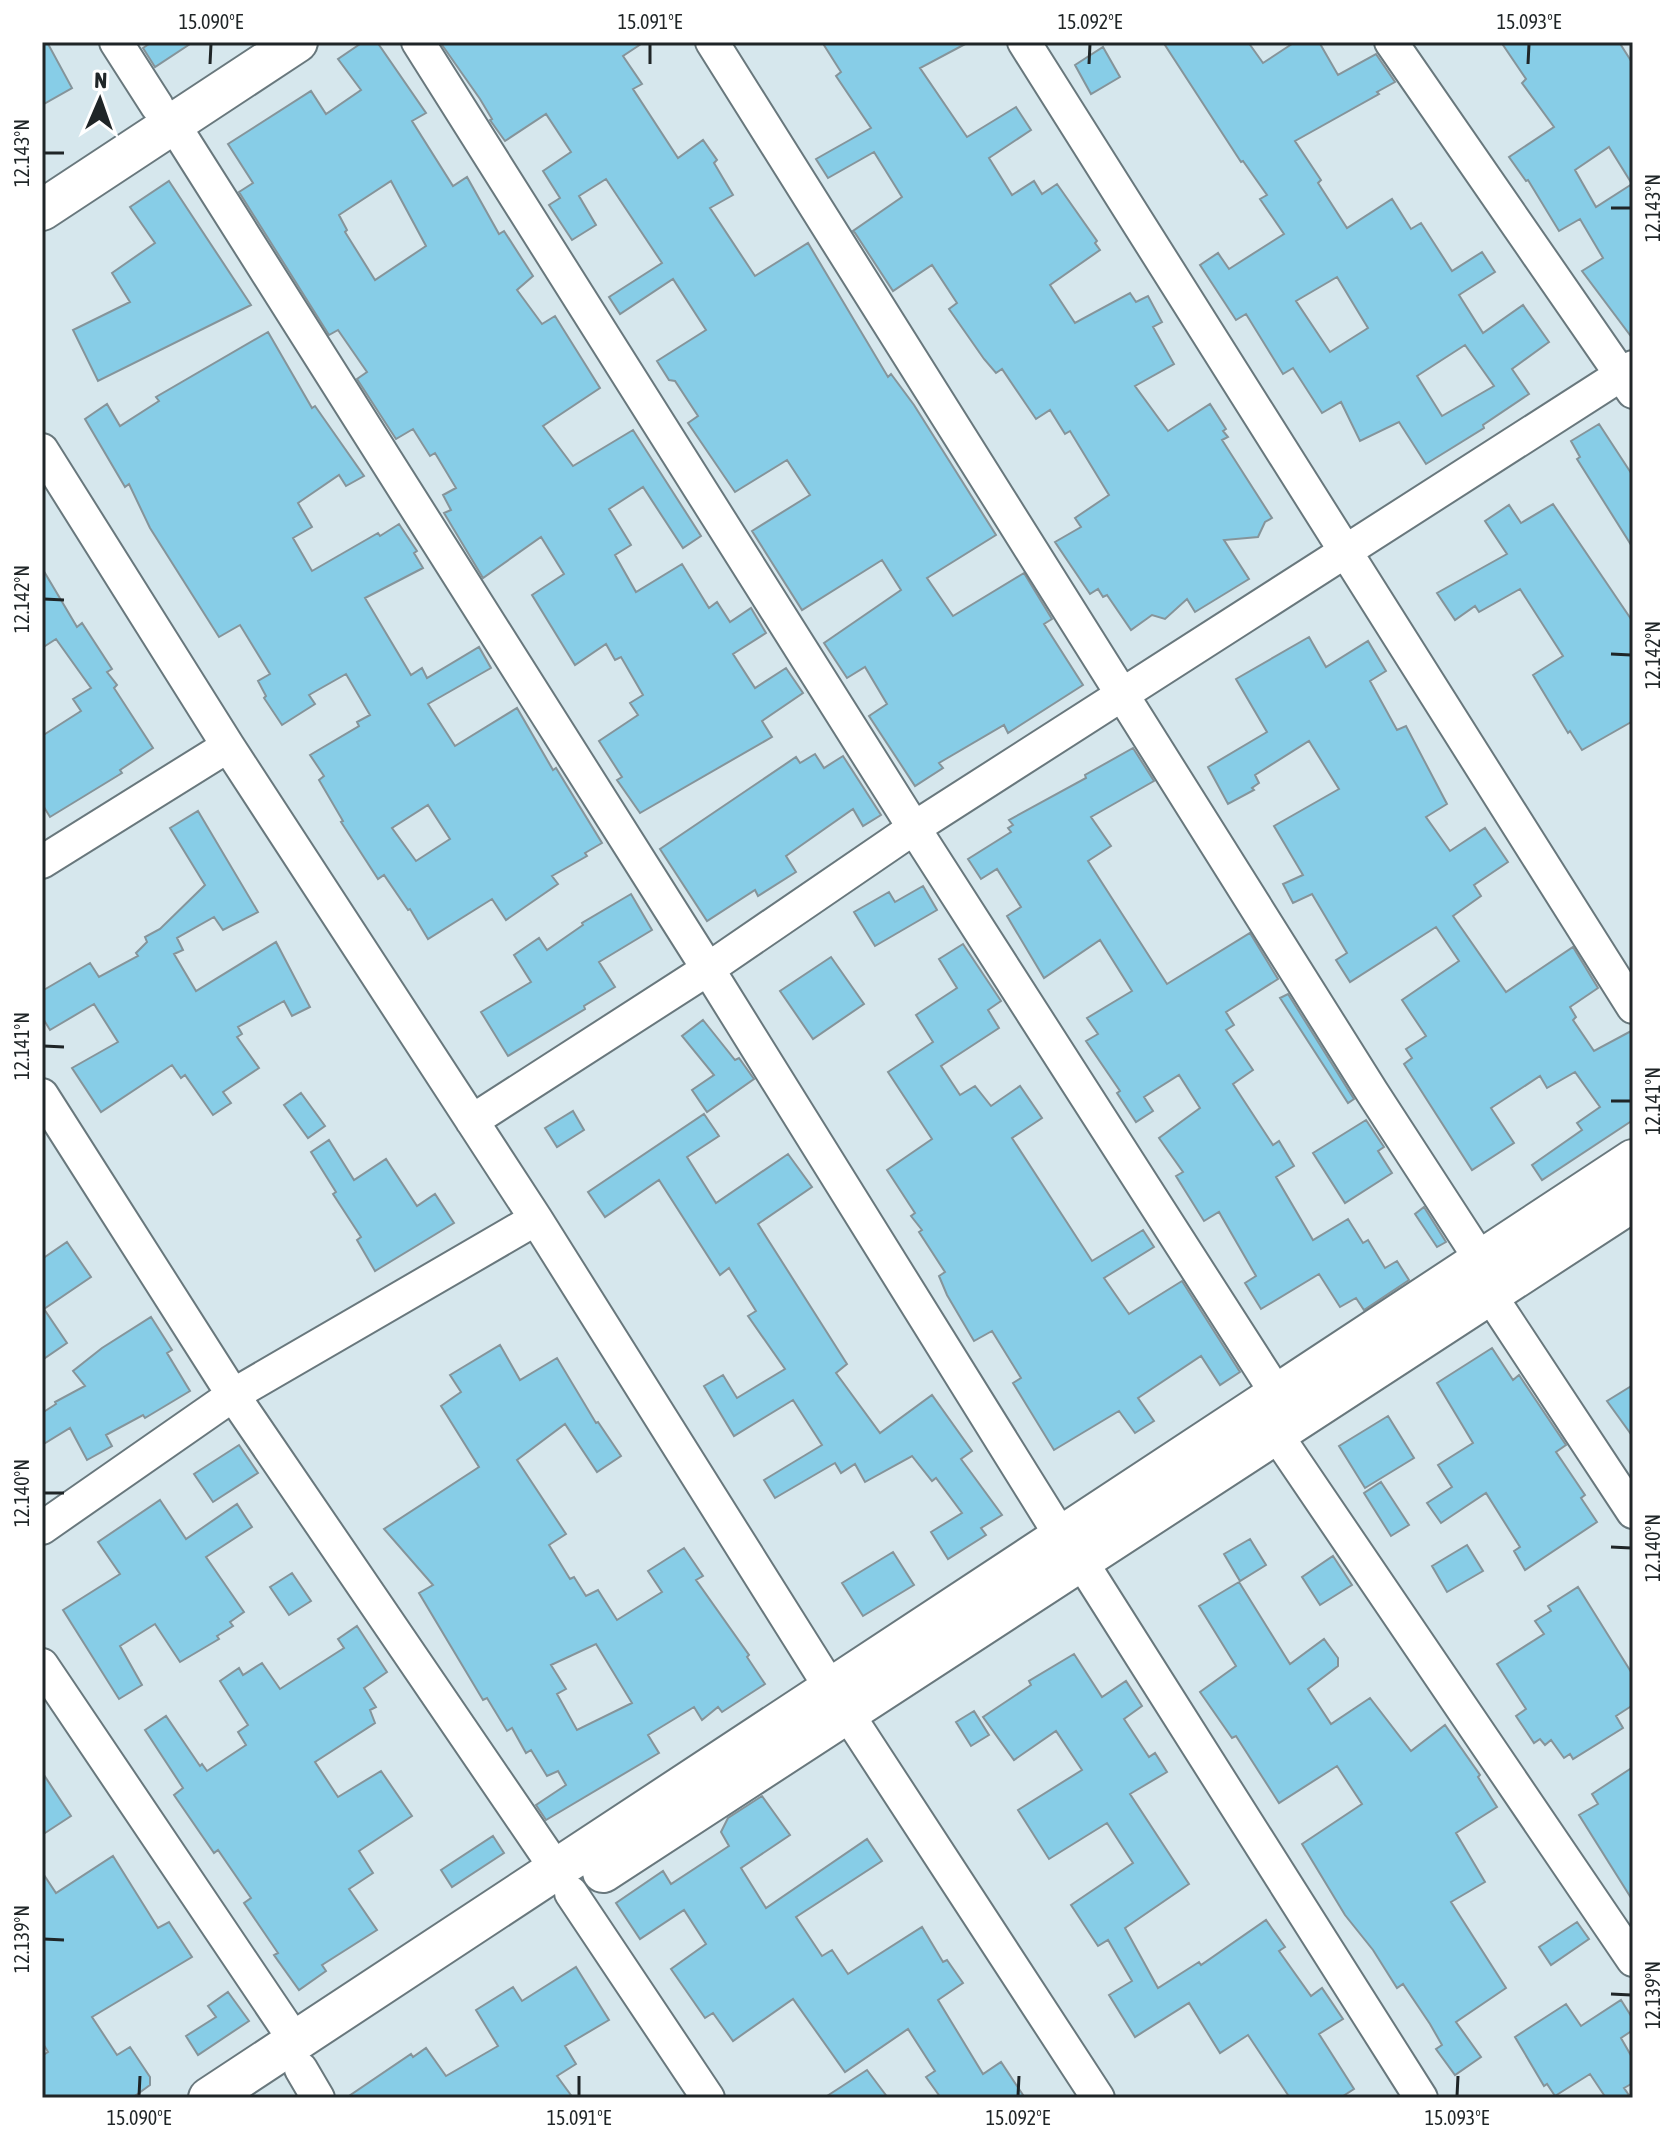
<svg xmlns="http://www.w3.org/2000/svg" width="1675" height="2140" font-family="'Asap Condensed',sans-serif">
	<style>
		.building { fill: #87cde7; stroke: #85949a; stroke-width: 2; fill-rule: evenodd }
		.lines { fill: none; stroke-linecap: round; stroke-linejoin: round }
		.minor-casing { stroke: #69787d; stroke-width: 36 }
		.tertiary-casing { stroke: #69787d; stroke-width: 44 }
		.minor { stroke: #fff; stroke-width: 32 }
		.tertiary { stroke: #fff; stroke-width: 40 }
		.ticks { fill: none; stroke: #1f2527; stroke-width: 3 }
		.neatline { fill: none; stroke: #1f2527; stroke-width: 3 }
		.ticks-label { font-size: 20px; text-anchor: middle; fill: #1f2527 }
	</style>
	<rect width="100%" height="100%" fill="#d6e7ed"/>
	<path class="building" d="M 42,42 L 47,42 L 72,88 L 42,105 Z
		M 152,42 L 193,42 L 155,67 L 143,48 Z
		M 363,42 L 377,42 L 426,113 L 412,121 L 453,186 L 467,177 L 499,234 L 504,231 L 533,276 L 517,290 L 542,324 L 555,316 L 600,388 L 543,426 L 573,466 L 633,430 L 701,536 L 683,548 L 643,487 L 609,509 L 631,545 L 615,555 L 636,592 L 682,564 L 709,608 L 717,602 L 730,622 L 751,608 L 766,633 L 733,654 L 755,688 L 786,668 L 803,693 L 762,721 L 772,737 L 640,813 L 617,780 L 622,777 L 599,741 L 638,715 L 630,703 L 643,695 L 621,657 L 615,660 L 606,644 L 575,665 L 532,595 L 564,574 L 541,537 L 483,578 L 444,513 L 451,510 L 443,495 L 456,488 L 435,453 L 430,456 L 413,429 L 396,439 L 357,379 L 367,372 L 338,330 L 329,335 L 239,192 L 253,183 L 228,144 L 311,91 L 326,114 L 361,90 L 338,59 ZM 391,181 L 426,246 L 375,280 L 345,232 L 347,230 L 339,215 Z
		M 440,42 L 644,42 L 623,56 L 642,84 L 633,89 L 678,158 L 703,140 L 717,160 L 714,163 L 733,195 L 710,208 L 755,276 L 808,243 L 888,377 L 891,374 L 914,405 L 996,535 L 927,578 L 953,616 L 1024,573 L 1052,619 L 1044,624 L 1083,685 L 1008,733 L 1004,725 L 939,763 L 943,768 L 915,786 L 869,716 L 887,704 L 865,667 L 847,678 L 824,643 L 901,590 L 882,560 L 802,610 L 752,531 L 810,495 L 787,460 L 735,492 L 688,423 L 698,416 L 675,381 L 669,380 L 657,361 L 706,330 L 673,279 L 620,314 L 609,297 L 662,263 L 606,179 L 579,196 L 596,225 L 572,240 L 549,205 L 560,198 L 543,171 L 571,152 L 546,114 L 505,141 L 490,120 L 492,119 L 480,99 Z
		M 822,42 L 969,42 L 920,68 L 967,137 L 1016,107 L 1031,130 L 989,158 L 1012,195 L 1034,181 L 1042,194 L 1057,184 L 1097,241 L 1095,243 L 1100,250 L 1050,285 L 1075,323 L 1130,293 L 1136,302 L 1148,296 L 1162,322 L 1153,327 L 1174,364 L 1135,386 L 1168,431 L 1210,404 L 1226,429 L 1223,431 L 1228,437 L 1222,440 L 1272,518 L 1265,522 L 1258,537 L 1224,540 L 1249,579 L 1195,612 L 1187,599 L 1165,619 L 1152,615 L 1131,630 L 1107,595 L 1103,597 L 1098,589 L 1090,594 L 1055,542 L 1081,527 L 1075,518 L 1109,495 L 1070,431 L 1065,434 L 1050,410 L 1036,419 L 1002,369 L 996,373 L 984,359 L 949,309 L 957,303 L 932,265 L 893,291 L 855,233 L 853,231 L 902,197 L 874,152 L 828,178 L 816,159 L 871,128 L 836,76 L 841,72 Z
		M 1163,42 L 1248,42 L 1263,63 L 1295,42 L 1319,42 L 1338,75 L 1376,54 L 1395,82 L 1377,92 L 1379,94 L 1295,141 L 1321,180 L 1318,183 L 1347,228 L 1392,199 L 1411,229 L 1421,223 L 1452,271 L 1482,252 L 1495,272 L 1459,295 L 1483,333 L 1523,305 L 1549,342 L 1512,369 L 1529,394 L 1483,425 L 1484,428 L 1426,464 L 1399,422 L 1360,441 L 1341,402 L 1322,413 L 1293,368 L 1283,374 L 1246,314 L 1236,320 L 1200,265 L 1218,253 L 1229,269 L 1284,234 L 1260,199 L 1267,195 L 1243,161 L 1241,162 ZM 1337,277 L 1368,328 L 1330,352 L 1296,301 ZM 1465,345 L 1494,386 L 1442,416 L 1417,376 Z
		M 1501,42 L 1619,42 L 1633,64 L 1633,339 L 1582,271 L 1603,258 L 1580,219 L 1559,231 L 1528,180 L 1526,181 L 1509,157 L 1554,127 L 1522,83 L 1526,79 ZM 1609,147 L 1632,184 L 1596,207 L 1575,170 Z
		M 1103,47 L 1120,77 L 1091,94 L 1075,65 Z
		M 169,181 L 251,305 L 98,381 L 73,330 L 130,302 L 112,273 L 155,243 L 130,207 Z
		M 268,332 L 312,408 L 315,406 L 364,476 L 346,486 L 339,475 L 298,503 L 312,527 L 293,538 L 312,571 L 378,533 L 380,536 L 399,524 L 417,551 L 414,553 L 423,568 L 365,598 L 411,675 L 422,668 L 427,678 L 479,647 L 491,668 L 428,704 L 455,746 L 517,708 L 553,770 L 556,768 L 602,843 L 585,853 L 587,856 L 552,876 L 558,884 L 506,920 L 492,899 L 428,939 L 410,909 L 408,910 L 384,875 L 378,879 L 341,822 L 343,821 L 319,780 L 324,776 L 310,755 L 359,726 L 357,722 L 370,715 L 346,674 L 309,695 L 315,704 L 282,725 L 264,698 L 266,696 L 258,681 L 270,674 L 240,625 L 219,637 L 150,528 L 129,484 L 125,487 L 85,419 L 107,404 L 120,426 L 159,401 L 156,397 ZM 428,805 L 450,839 L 416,861 L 392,828 Z
		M 1599,424 L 1633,476 L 1633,548 L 1577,459 L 1580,457 L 1571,441 Z
		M 1553,504 L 1633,622 L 1633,721 L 1582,750 L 1570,731 L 1568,733 L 1533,675 L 1563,656 L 1520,589 L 1479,612 L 1475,606 L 1455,620 L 1437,593 L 1507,554 L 1485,521 L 1509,505 L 1521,523 Z
		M 42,568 L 77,627 L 82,623 L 112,669 L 107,672 L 117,685 L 114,688 L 153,748 L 120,770 L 122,773 L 50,817 L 42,804 L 42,736 L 81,711 L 73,699 L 91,688 L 56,639 L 42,648 Z
		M 1309,637 L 1326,667 L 1368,641 L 1386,671 L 1370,681 L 1397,730 L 1406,726 L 1447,804 L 1426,817 L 1450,851 L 1485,828 L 1508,862 L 1474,885 L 1481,896 L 1453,916 L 1506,992 L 1573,947 L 1598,988 L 1570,1007 L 1576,1017 L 1573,1020 L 1594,1051 L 1633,1030 L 1633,1120 L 1542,1180 L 1532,1165 L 1582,1130 L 1577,1123 L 1600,1107 L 1575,1072 L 1547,1088 L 1540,1076 L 1491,1108 L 1514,1143 L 1472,1170 L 1404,1064 L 1412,1058 L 1406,1049 L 1426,1036 L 1402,1000 L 1459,961 L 1436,927 L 1350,982 L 1336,960 L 1347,953 L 1312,894 L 1293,903 L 1283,884 L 1303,875 L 1274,826 L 1339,789 L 1309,741 L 1255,775 L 1259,783 L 1252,788 L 1254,790 L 1228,804 L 1208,767 L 1267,732 L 1236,679 Z
		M 1133,748 L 1154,781 L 1091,817 L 1111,846 L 1088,861 L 1167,984 L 1250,933 L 1278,979 L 1226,1012 L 1234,1025 L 1226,1030 L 1253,1070 L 1233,1084 L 1273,1145 L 1279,1141 L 1294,1166 L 1276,1177 L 1313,1240 L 1348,1219 L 1363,1243 L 1368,1240 L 1385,1268 L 1397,1261 L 1409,1280 L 1364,1310 L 1356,1298 L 1340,1307 L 1319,1274 L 1261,1309 L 1245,1283 L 1256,1276 L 1219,1212 L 1204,1221 L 1176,1176 L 1183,1172 L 1159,1138 L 1200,1108 L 1179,1075 L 1144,1097 L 1153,1111 L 1136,1122 L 1117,1093 L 1120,1091 L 1086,1041 L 1098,1034 L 1087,1018 L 1132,991 L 1100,940 L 1044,978 L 1007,916 L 1021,907 L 997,869 L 981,879 L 968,859 L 1011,832 L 1008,828 L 1013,825 L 1009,820 L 1086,778 L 1085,775 Z
		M 815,754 L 824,768 L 843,756 L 881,815 L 863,826 L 853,809 L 786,856 L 796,872 L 758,896 L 755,890 L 707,921 L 660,849 L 796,757 L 800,763 Z
		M 198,811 L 258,912 L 223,930 L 214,917 L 177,938 L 183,950 L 174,954 L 196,991 L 276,942 L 310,1007 L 292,1016 L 284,1001 L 238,1027 L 242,1034 L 237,1037 L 259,1068 L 223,1092 L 231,1103 L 213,1115 L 185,1075 L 181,1078 L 172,1065 L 101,1112 L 72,1068 L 118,1042 L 94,1004 L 50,1030 L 42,1017 L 42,991 L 90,963 L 99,977 L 138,956 L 136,953 L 147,942 L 145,937 L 160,929 L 205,885 L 170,828 Z
		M 923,886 L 937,910 L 875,946 L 854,912 L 889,892 L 895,902 Z
		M 631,894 L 652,930 L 599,962 L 615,987 L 584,1006 L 585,1009 L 508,1056 L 481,1012 L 531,982 L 514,955 L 539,938 L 547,950 L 583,925 L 582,923 Z
		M 963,944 L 1001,1001 L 988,1010 L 999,1028 L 941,1066 L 960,1095 L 975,1086 L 991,1106 L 1020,1086 L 1042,1118 L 1012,1138 L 1092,1261 L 1143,1230 L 1154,1247 L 1104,1278 L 1129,1314 L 1182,1281 L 1240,1372 L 1220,1385 L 1201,1356 L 1138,1398 L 1154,1421 L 1135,1433 L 1119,1411 L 1054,1450 L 1013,1383 L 1021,1378 L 992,1331 L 974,1341 L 947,1295 L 939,1276 L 945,1272 L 919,1232 L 922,1230 L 911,1216 L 915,1213 L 887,1170 L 932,1139 L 888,1072 L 933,1042 L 916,1015 L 957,988 L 939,959 Z
		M 831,957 L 864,1004 L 813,1039 L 780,991 Z
		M 1288,994 L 1354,1099 L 1348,1103 L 1280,998 Z
		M 703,1020 L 735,1060 L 739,1058 L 754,1079 L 707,1112 L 692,1090 L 714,1075 L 682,1036 Z
		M 301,1093 L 325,1126 L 308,1138 L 284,1105 Z
		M 573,1111 L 584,1130 L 557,1147 L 545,1128 Z
		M 704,1114 L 719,1136 L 687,1157 L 716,1203 L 788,1154 L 812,1187 L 758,1224 L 847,1364 L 836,1373 L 880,1433 L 932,1395 L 972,1451 L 961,1459 L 1002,1515 L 981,1528 L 986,1535 L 948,1559 L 931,1532 L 962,1513 L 936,1478 L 932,1481 L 912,1456 L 865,1482 L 855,1464 L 841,1473 L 835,1463 L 775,1498 L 764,1480 L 822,1445 L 793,1400 L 734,1436 L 704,1386 L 723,1375 L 737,1398 L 785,1369 L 748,1316 L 756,1311 L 729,1268 L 720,1275 L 659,1180 L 605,1217 L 588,1192 Z
		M 1366,1120 L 1384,1147 L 1378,1151 L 1392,1173 L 1345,1203 L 1313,1153 Z
		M 329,1140 L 354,1180 L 386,1159 L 417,1206 L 435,1194 L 454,1223 L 375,1271 L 357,1240 L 361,1237 L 333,1194 L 336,1192 L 311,1152 Z
		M 1424,1207 L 1446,1242 L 1437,1247 L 1415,1214 Z
		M 67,1242 L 91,1277 L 44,1309 L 67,1343 L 42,1360 L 42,1259 Z
		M 151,1317 L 172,1350 L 167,1353 L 190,1391 L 145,1418 L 143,1415 L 106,1435 L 112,1446 L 87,1460 L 70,1428 L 42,1445 L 42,1413 L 56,1404 L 55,1402 L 85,1386 L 73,1371 L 102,1348 Z
		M 500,1345 L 520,1380 L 557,1358 L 596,1423 L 598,1422 L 621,1456 L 597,1472 L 565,1424 L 517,1460 L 566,1534 L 549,1545 L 570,1579 L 574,1577 L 586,1596 L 598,1590 L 617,1620 L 662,1592 L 648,1571 L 684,1548 L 703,1576 L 696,1580 L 749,1655 L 747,1657 L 765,1684 L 722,1712 L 718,1707 L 702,1720 L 694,1707 L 648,1735 L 659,1753 L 546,1820 L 536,1805 L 566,1785 L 558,1771 L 547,1776 L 531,1750 L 526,1753 L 512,1728 L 507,1731 L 487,1698 L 483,1700 L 419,1593 L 433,1585 L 384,1529 L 479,1467 L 441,1406 L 461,1392 L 450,1375 ZM 596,1644 L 632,1703 L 577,1730 L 557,1694 L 566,1689 L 551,1665 Z
		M 1492,1348 L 1513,1380 L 1519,1375 L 1566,1445 L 1556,1452 L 1585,1495 L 1581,1498 L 1597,1522 L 1525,1570 L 1514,1551 L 1520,1547 L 1486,1493 L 1441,1523 L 1427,1503 L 1452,1487 L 1438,1465 L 1473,1443 L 1437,1383 Z
		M 1633,1385 L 1633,1437 L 1607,1401 Z
		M 1388,1416 L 1414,1458 L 1365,1488 L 1339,1446 Z
		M 239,1445 L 258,1473 L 213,1502 L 194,1474 Z
		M 1381,1482 L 1409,1525 L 1391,1536 L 1364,1493 Z
		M 160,1500 L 186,1539 L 237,1504 L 252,1527 L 206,1557 L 244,1612 L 230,1622 L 233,1626 L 217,1636 L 219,1639 L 180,1662 L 155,1624 L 120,1646 L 142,1685 L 119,1699 L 63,1610 L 120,1574 L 98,1542 Z
		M 1250,1539 L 1266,1565 L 1240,1581 L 1224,1554 Z
		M 1467,1545 L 1483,1571 L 1447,1592 L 1432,1566 Z
		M 893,1552 L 914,1585 L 863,1616 L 842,1583 Z
		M 1333,1556 L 1352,1585 L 1320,1605 L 1302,1577 Z
		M 292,1573 L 311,1601 L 289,1615 L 270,1587 Z
		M 1239,1582 L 1290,1664 L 1324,1639 L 1338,1658 L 1338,1666 L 1308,1689 L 1331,1724 L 1370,1698 L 1411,1751 L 1445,1725 L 1480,1775 L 1478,1777 L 1497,1807 L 1456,1833 L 1485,1882 L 1451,1902 L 1506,1988 L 1456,2022 L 1481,2057 L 1455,2075 L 1436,2049 L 1442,2045 L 1430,2024 L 1403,1984 L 1397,1988 L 1373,1950 L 1345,1915 L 1302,1844 L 1362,1804 L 1337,1766 L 1279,1803 L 1236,1736 L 1232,1738 L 1200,1692 L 1236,1666 L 1199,1606 Z
		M 1578,1587 L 1633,1675 L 1633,1705 L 1616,1716 L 1623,1728 L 1573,1759 L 1570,1754 L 1564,1758 L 1551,1740 L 1545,1745 L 1540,1739 L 1534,1743 L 1516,1716 L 1526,1709 L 1497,1664 L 1544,1634 L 1535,1621 L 1551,1611 L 1548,1606 Z
		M 357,1626 L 387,1672 L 364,1688 L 376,1707 L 370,1710 L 375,1723 L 315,1762 L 338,1797 L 381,1771 L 412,1816 L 359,1851 L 373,1873 L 349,1889 L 377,1930 L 322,1965 L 326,1971 L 299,1990 L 274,1955 L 278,1953 L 244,1903 L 251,1898 L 218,1850 L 214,1853 L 174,1795 L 183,1788 L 145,1730 L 166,1716 L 200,1766 L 202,1764 L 207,1771 L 246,1745 L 238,1732 L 248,1725 L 220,1681 L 239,1668 L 243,1675 L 262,1663 L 280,1689 L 344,1648 L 338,1639 Z
		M 1074,1654 L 1102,1697 L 1126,1681 L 1142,1706 L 1124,1719 L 1149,1757 L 1155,1753 L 1167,1772 L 1130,1794 L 1189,1884 L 1125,1928 L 1158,1988 L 1199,1962 L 1201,1965 L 1266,1920 L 1285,1947 L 1279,1951 L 1311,1996 L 1322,1988 L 1343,2019 L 1319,2034 L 1354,2089 L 1340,2098 L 1290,2098 L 1248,2035 L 1220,2053 L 1189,2003 L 1135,2037 L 1109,1995 L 1132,1981 L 1108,1940 L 1098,1946 L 1071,1905 L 1133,1863 L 1107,1823 L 1049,1859 L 1018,1810 L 1082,1770 L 1056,1731 L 1014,1760 L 983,1717 L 1031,1685 L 1029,1681 Z
		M 974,1711 L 989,1735 L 971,1746 L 956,1722 Z
		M 1633,1767 L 1633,1901 L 1579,1815 L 1598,1804 L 1592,1794 Z
		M 42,1772 L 71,1816 L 42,1835 Z
		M 762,1796 L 790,1835 L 741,1868 L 766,1908 L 867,1839 L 882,1861 L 796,1917 L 822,1956 L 832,1950 L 848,1974 L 922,1927 L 943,1962 L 947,1960 L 963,1983 L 938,2000 L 983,2074 L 1001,2062 L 1025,2098 L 941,2098 L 926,2077 L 935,2071 L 908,2029 L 845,2072 L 793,1999 L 733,2041 L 713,2013 L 705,2018 L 671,1969 L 706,1944 L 684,1910 L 640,1939 L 616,1903 L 663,1871 L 671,1884 L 729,1846 L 721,1832 L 728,1818 Z
		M 493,1836 L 504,1853 L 452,1887 L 441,1870 Z
		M 113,1856 L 158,1928 L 169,1922 L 192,1957 L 92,2017 L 117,2055 L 130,2047 L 150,2077 L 150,2085 L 132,2098 L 42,2098 L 42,2056 L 48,2052 L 42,2042 L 42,1872 L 56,1893 Z
		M 1577,1922 L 1589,1939 L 1551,1965 L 1539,1947 Z
		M 576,1967 L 609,2020 L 565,2046 L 576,2064 L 557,2076 L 573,2098 L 346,2098 L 411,2054 L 413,2057 L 426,2048 L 446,2076 L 498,2046 L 476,2010 L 513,1987 L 522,2001 Z
		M 228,1992 L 249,2021 L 198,2055 L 186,2036 L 216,2017 L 208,2006 Z
		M 1621,2000 L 1633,2019 L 1633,2030 L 1621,2038 L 1633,2059 L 1633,2083 L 1624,2088 L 1631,2098 L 1606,2098 L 1590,2074 L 1555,2096 L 1547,2084 L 1544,2086 L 1515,2037 L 1566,2004 L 1581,2026 Z
		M 867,2070 L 888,2098 L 824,2098 Z"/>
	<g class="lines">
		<g class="minor-casing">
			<path id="minor" d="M 116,42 L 157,106
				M 418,42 L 914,828 L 1277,1394
				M 712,42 L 1372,1092 L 1481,1260
				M 1024,42 L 1633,1007
				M 1391,42 L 1633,392
				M 172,122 L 708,969 L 1061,1536
				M 42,450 L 228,746 L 536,1219 L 830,1687
				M 42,862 L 228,746
				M 42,1095 L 233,1395 L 557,1870
				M 472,1121 L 708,969 L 914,828 L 1633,367
				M 1490,1295 L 1633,1512
				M 1276,1434 L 1633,1960
				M 42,1528 L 233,1395 L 536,1219
				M 1081,1561 L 1421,2098
				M 42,1665 L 296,2042
				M 847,1713 L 1098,2098
				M 571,1893 L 708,2098
				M 301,2069 L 318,2098"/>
		</g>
		<g class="tertiary-casing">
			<path id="tertiary" d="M 42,210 L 297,42
				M 603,1872 L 1633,1201
				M 209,2098 L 1633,1160"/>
		</g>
		<use href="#minor" class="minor"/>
		<use href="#tertiary" class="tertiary"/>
	</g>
	<path class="ticks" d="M 210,64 L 211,44M 650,64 L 650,44M 1089,64 L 1090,44M 1528,64 L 1529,44M 44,153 L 64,153M 1611,208 L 1631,208M 44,599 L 64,600M 1611,654 L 1631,655M 44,1046 L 64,1047M 1611,1101 L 1631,1101M 44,1493 L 64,1493M 1611,1547 L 1631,1548M 44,1939 L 64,1940M 1611,1994 L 1631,1995M 139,2096 L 140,2076M 579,2096 L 579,2076M 1018,2096 L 1019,2076M 1457,2096 L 1458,2076"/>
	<rect width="1675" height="2140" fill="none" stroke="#ffffff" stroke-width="88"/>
	<g transform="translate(100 100) rotate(2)" stroke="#ffffff" stroke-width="6" paint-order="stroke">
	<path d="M0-6L14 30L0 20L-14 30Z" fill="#1f2527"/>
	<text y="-12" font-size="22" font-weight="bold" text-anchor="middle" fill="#1f2527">N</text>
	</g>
	<rect x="44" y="44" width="1587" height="2052" class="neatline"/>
	<g class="ticks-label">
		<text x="211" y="29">15.090°E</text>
		<text x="650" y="29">15.091°E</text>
		<text x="1090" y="29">15.092°E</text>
		<text x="1529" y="29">15.093°E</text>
		<text transform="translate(22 153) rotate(-90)" y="7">12.143°N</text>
		<text transform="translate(1653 208) rotate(-90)" y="7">12.143°N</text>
		<text transform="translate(22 599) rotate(-90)" y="7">12.142°N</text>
		<text transform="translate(1653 655) rotate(-90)" y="7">12.142°N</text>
		<text transform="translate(22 1046) rotate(-90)" y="7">12.141°N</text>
		<text transform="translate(1653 1101) rotate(-90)" y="7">12.141°N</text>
		<text transform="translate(22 1493) rotate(-90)" y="7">12.140°N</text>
		<text transform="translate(1653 1548) rotate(-90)" y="7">12.140°N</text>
		<text transform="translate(22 1939) rotate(-90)" y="7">12.139°N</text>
		<text transform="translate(1653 1995) rotate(-90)" y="7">12.139°N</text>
		<text x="139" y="2125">15.090°E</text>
		<text x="579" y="2125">15.091°E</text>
		<text x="1018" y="2125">15.092°E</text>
		<text x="1457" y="2125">15.093°E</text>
	</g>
</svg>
